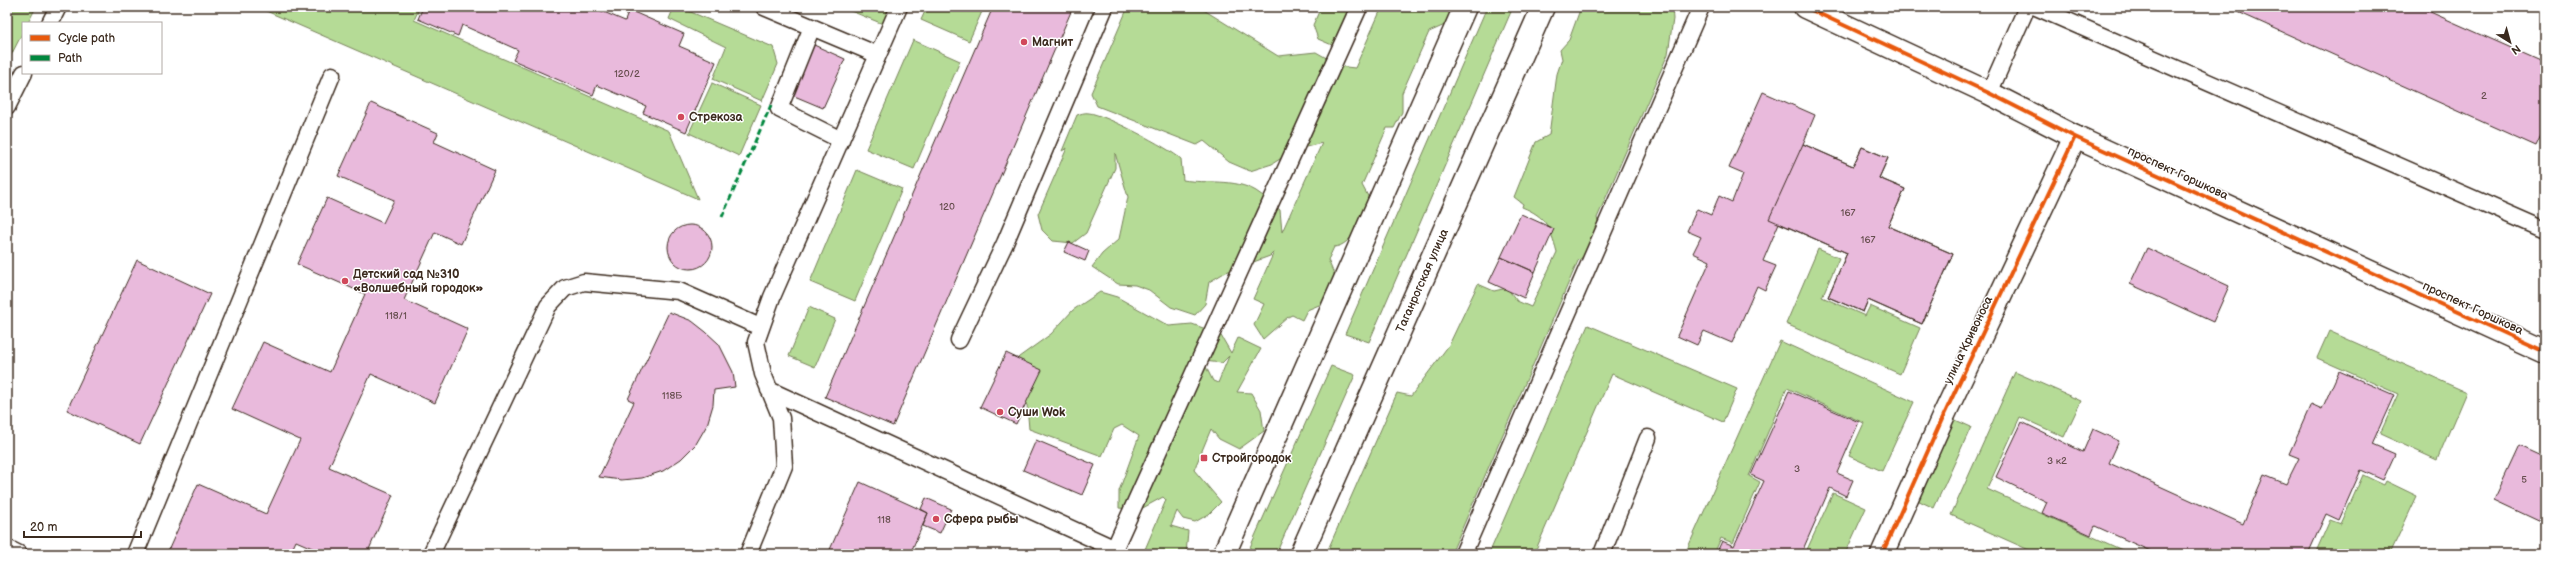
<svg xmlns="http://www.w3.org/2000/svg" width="2552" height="561" font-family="'Balsamiq Sans',sans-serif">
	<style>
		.green { fill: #b5db96; stroke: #78825a; fill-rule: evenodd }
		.building { fill: #e9badc; stroke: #3b2a1e }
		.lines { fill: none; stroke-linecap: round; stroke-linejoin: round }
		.lane-casing { stroke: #3b2a1e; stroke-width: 19 }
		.street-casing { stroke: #3b2a1e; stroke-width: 25 }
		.secondary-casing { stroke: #3b2a1e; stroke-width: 25 }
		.primary-casing { stroke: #3b2a1e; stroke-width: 25 }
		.lane { stroke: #fff; stroke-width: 16 }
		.street { stroke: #fff; stroke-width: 22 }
		.secondary { stroke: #fff; stroke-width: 22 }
		.primary { stroke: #fff; stroke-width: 22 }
		.quiet { stroke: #00873e; stroke-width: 3; stroke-dasharray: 6 3; stroke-linecap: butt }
		.cycleway-casing { stroke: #fff; stroke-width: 6 }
		.cycleway { stroke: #e8590c; stroke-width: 4 }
		.poi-dot { fill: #d1495b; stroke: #fff; stroke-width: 1.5 }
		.labels { text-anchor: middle; stroke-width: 3; stroke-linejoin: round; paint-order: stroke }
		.number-label { font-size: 10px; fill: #664e4e }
		.poi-label { font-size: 12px; font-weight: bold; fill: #3b2a1e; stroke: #fff; text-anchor: start }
		.street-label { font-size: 12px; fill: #3b2a1e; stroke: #fff }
	</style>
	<rect width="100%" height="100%" fill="#fff"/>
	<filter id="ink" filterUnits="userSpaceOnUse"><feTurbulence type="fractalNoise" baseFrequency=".025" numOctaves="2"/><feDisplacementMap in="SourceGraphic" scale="8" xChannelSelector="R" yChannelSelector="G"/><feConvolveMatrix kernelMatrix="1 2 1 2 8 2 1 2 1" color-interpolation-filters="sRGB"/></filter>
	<g filter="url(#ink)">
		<path class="green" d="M 7,7 L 36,7 L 28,23 L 23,23 L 23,32 L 7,63 Z
			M 257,7 L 420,7 L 414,20 L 669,131 L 698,199 Z
			M 674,7 L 679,7 L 773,47 L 778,64 L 762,101 L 713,79 L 726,47 L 669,19 Z
			M 841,7 L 890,7 L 883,24 Z
			M 927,7 L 984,7 L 969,41 L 921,20 Z
			M 1128,7 L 1199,7 L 1278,56 L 1316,52 L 1330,60 L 1288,154 L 1272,164 L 1250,171 L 1229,162 L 1204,141 L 1197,145 L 1097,106 L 1091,93 Z
			M 1321,7 L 1353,7 L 1338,41 L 1332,45 L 1318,39 L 1313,25 Z
			M 1382,7 L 1456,7 L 1447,24 L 1429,32 L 1402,93 L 1402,112 L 1394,128 L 1387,128 L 1362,185 L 1370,200 C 1365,214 1353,246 1334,247 L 1328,260 L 1338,283 L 1324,303 L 1307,310 L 1302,320 L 1292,315 L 1288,317 L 1263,339 L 1254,325 L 1264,304 L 1253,299 L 1274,252 L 1270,256 L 1226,272 L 1209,282 L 1205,304 L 1195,315 L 1171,307 L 1149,290 L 1135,285 L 1118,284 L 1092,267 L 1102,254 L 1119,239 L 1128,197 L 1115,153 L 1115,168 L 1086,233 L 1073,243 L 1053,241 L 1042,230 L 1038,214 L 1067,148 L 1062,151 L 1077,115 C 1080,114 1085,112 1089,113 C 1104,114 1169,148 1181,159 L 1183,180 C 1207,184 1234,178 1256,191 C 1264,196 1272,204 1280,210 L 1282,232 L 1322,143 L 1298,149 L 1337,66 L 1355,68 Z
			M 1487,7 L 1513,7 L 1369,342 L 1345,334 Z
			M 1581,7 L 1672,7 L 1673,19 L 1668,54 L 1597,218 L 1603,239 L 1578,261 L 1451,554 L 1326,554 L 1397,393 L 1411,396 L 1449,345 L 1478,284 L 1494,291 L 1507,288 L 1517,301 L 1531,307 L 1557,252 C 1550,228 1547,217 1522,207 L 1523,204 L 1514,197 L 1536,142 L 1549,135 L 1557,74 L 1562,59 L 1560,50 L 1569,40 Z
			M 913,40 L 960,61 L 914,169 L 866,149 Z
			M 712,83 L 761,105 L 739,156 L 689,133 Z
			M 857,170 L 902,189 L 855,301 L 810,282 Z
			M 1818,249 L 1839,258 L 1822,297 L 1865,316 L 1870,306 L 1920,328 L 1900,374 L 1786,324 Z
			M 1100,292 L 1117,297 L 1169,326 L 1192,324 L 1220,334 L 1231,353 L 1238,338 L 1261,349 L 1237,392 L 1251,393 L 1261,410 L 1264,431 L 1239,449 L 1219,439 L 1211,429 L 1194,470 L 1221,502 L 1209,514 L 1195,522 L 1183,519 L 1177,511 L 1171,526 L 1188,531 L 1186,554 L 1143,554 L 1166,500 L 1163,497 L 1139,510 L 1119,508 L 1119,491 L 1139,436 L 1122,425 L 1114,429 L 1102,456 L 1029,429 L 1027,405 L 996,380 L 1019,357 L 1051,334 L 1073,310 ZM 1229,356 L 1218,383 L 1213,381 L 1203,361 L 1222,363 Z
			M 809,307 L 835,319 L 815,367 L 789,356 Z
			M 1588,325 L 1737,389 L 1723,422 L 1612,374 L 1534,554 L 1489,554 Z
			M 2329,331 L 2466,392 L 2437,460 L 2380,434 L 2398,394 L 2317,358 Z
			M 1780,341 L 1914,402 L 1882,471 L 1849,456 L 1864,423 L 1787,388 L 1749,476 L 1760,482 L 1733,543 L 1721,538 L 1714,554 L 1685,554 Z
			M 1331,366 L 1355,375 L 1276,554 L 1247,554 Z
			M 2015,372 L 2081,401 L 2064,437 L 2020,417 L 1987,489 L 2131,554 L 2038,554 L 1951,515 Z
			M 1951,418 L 1971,427 L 1934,508 L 1915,499 Z
			M 2363,475 L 2384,485 L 2386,481 L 2417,496 L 2390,554 L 2315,554 L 2330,520 L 2341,524 Z
			M 1833,493 L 1866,508 L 1845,554 L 1805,554 Z"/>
		<path class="building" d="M 423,7 L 592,7 L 625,21 L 629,10 L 684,34 L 679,46 L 716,62 L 686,132 L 643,113 L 646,106 L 597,85 L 593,95 L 513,60 L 518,50 L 462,25 L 458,36 L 418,19 Z
			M 993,7 L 1073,7 L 893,426 L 825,397 Z
			M 2227,7 L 2419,7 L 2545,63 L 2545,127 L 2536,146 Z
			M 814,45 L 845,59 L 823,108 L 792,95 Z
			M 1763,92 L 1815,115 L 1803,144 L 1853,166 L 1862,147 L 1888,158 L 1879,178 L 1905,189 L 1888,226 L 1953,254 L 1922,324 L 1868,300 L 1863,312 L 1828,297 L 1847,253 L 1779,223 L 1763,261 L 1776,266 L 1765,290 L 1757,286 L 1732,343 L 1704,331 L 1697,345 L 1677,336 L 1710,261 L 1693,253 L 1701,237 L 1687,231 L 1697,209 L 1711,215 L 1719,196 L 1732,202 L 1743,174 L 1729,168 Z
			M 371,103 L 438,133 L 434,142 L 495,170 L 461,244 L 435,232 L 404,300 L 468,329 L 435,403 L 371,374 L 329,467 L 393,495 L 367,554 L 326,554 L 296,541 L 290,554 L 176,554 L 168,551 L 198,484 L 266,514 L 300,440 L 232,409 L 263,342 L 330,372 L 365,294 L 297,264 L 327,198 L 383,223 L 394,200 L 338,176 Z
			M 1803,144 L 1853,166 L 1862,147 L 1888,158 L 1879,178 L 1905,189 L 1888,226 L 1953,254 L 1922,324 L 1868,300 L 1863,312 L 1828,297 L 1847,253 L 1769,219 Z
			M 1521,214 L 1554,229 L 1535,272 L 1501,257 Z
			M668 247a22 22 0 1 1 44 0a22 22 0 1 1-44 0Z
			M 1069,242 L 1089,251 L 1085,261 L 1064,252 Z
			M 2147,248 L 2229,286 L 2213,322 L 2130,284 Z
			M 1501,257 L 1535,272 L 1524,298 L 1489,282 Z
			M 137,260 L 210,294 L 140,444 L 67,410 Z
			M 669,312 L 692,321 L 706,332 L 719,344 L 733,372 L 735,387 L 714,390 L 713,405 L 707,425 L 696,444 L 681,459 L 663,471 L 642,478 L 621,480 L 599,477 L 634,402 L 628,399 Z
			M 1006,353 L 1042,370 L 1016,424 L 980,407 Z
			M 2339,371 L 2394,395 L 2372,444 L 2395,454 L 2383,480 L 2361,470 L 2339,520 L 2326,514 L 2308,554 L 2157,554 L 2095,526 L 2091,535 L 2042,513 L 2047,502 L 1996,477 L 2022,422 L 2083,452 L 2093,429 L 2119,441 L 2109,463 L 2243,524 L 2264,475 L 2286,484 L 2299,458 L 2289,454 L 2311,404 L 2322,409 Z
			M 1789,391 L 1859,422 L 1837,473 L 1853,480 L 1846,496 L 1830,488 L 1801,554 L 1716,554 L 1722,541 L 1734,546 L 1764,481 L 1751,475 Z
			M 1036,440 L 1095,465 L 1082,495 L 1023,470 Z
			M 2519,446 L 2545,458 L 2545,524 L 2494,500 Z
			M 860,482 L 928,513 L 910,554 L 828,554 Z
			M 926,498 L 951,509 L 940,533 L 923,526 L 928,513 L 921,509 Z"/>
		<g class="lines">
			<g class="lane-casing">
				<path id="lane" d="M 764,7 L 878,55
					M 2036,7 L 2545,230
					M 50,23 L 58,7
					M 812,27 L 779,109 L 841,140
					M 1989,93 L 2027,7
					M 7,107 L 24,73
					M 959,340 L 1005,243 L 1105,7
					M 769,390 L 1115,549
					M 7,548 L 19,554
					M 135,554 L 332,75
					M 431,554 L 548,306 L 565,288 L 584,282 L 679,291 L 760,327
					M 748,554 L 784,466 L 781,418 L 763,374 L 756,342 L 772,297 L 899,7
					M 1112,554 L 1359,7
					M 1463,554 L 1701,7
					M 1602,554 L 1648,438"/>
			</g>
			<g class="street-casing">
				<path id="street" d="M 1882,554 L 1943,417 L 2075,137"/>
			</g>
			<g class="secondary-casing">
				<path id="secondary" d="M 1805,7 L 1989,93 L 2075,137 L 2545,352"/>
			</g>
			<g class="primary-casing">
				<g id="primary">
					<path d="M 1224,554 L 1465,7"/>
					<path id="s1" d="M 1301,554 L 1543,7"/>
				</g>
			</g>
			<use href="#lane" class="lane"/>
			<use href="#street" class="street"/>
			<use href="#secondary" class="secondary"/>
			<use href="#primary" class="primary"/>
			<path class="quiet" d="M 722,217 L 771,105"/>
			<g class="cycleway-casing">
				<path id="cycleway" d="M 1805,7 L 1989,93 L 2075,137 L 2545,352
					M 1882,554 L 1943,417 L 2075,137"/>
			</g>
			<use href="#cycleway" class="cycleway"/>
		</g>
	</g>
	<g class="poi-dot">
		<circle cx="1024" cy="42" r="4"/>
		<circle cx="681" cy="117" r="4"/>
		<circle cx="345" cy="281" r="4"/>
		<circle cx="1000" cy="412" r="4"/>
		<rect x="1200" y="454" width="8" height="8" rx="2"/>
		<circle cx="936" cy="519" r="4"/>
	</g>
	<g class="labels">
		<g class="number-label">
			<text x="627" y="77">120/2</text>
			<text x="2484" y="99">2</text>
			<text x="947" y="210">120</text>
			<text x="1848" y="216">167</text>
			<text x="1868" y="243">167</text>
			<text x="396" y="319">118/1</text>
			<text x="672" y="399">118Б</text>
			<text x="2057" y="464">3 к2</text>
			<text x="1797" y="472">3</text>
			<text x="2524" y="483">5</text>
			<text x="884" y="523">118</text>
		</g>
		<g class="poi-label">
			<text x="1032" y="46">Магнит</text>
			<text x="689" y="121">Стрекоза</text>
			<text x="353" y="278">Детский сад №310<tspan x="353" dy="14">«Волшебный городок»</tspan></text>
			<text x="1008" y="416">Суши Wok</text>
			<text x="1212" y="462">Стройгородок</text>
			<text x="944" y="523">Сфера рыбы</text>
		</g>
		<g class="street-label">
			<text transform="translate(2178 173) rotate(25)" y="4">проспект Горшкова</text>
			<text dy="4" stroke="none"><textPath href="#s1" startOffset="299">Таганрогская улица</textPath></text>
			<text transform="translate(2473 308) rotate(25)" y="4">проспект Горшкова</text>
			<text transform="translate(1968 340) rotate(-64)" y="4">улица Кривоноса</text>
		</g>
	</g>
	<rect width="2552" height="561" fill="none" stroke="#fff" stroke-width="24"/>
	<rect x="12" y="12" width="2528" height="537" fill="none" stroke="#3b2a1e" stroke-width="1.5" filter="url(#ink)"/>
	<rect x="22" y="22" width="140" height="52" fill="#ffffff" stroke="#b1aaa5"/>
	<rect x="30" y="35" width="20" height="6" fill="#e8590c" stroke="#b1aaa5"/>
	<text x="58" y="42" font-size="12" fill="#3b2a1e">Cycle path</text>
	<rect x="30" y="55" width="20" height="6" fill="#00873e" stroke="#b1aaa5"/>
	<text x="58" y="62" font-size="12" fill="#3b2a1e">Path</text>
	<g transform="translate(2510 42) rotate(143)" stroke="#ffffff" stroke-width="3" paint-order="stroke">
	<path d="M0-3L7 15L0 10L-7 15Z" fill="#3b2a1e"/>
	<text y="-6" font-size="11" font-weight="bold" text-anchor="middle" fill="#3b2a1e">N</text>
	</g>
	<path d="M24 531v6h117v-6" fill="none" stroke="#3b2a1e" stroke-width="2"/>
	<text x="30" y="531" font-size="12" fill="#3b2a1e" stroke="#ffffff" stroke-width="3" paint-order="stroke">20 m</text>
</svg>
